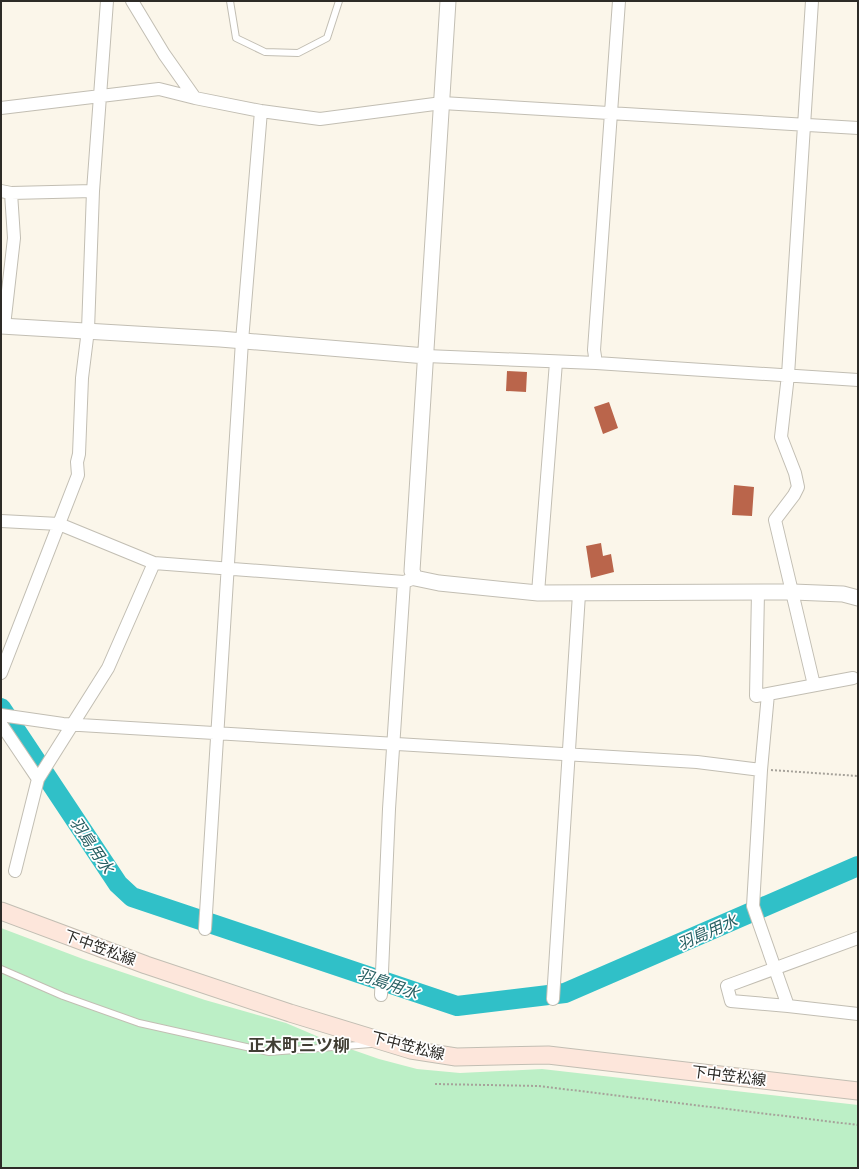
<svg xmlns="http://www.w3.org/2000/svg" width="859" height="1169" font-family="Mulish,'Noto Sans JP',sans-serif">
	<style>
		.green { fill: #bcefc6 }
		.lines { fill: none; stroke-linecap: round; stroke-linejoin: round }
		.river { stroke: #30c0c8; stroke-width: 20 }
		.building { fill: #ba654b }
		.service-casing { stroke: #c2beb3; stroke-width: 8 }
		.minor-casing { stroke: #c2beb3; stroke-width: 14 }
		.tertiary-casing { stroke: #c2beb3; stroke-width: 17 }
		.secondary-casing { stroke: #c2beb3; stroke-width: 19 }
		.path { stroke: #a6a29a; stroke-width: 2; stroke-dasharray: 2 2; stroke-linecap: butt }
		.service { stroke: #fff; stroke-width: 6 }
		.minor { stroke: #fff; stroke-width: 12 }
		.tertiary { stroke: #fff; stroke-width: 15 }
		.secondary { stroke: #fde6db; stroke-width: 17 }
		.labels { text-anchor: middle; stroke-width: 3.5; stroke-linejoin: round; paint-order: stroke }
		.street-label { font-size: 15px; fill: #2d2b27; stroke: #fff }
		.water-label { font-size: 16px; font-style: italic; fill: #265e61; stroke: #fff }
		.quarter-label { font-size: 17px; font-weight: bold; fill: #413e34; stroke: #fff }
	</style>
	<rect width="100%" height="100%" fill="#fbf6ea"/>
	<path class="green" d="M 1,928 L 83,959 L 205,1000 L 286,1023 L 333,1043 L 379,1059 L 417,1069 L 460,1073 L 542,1069 L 858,1105 L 858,1168 L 1,1168 Z"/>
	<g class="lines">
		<path class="river" d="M 1,708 L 118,884 L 132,897 L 457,1006 L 565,993 L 858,866"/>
	</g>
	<path class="building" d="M 507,371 L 527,372 L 526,392 L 506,391 Z
		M 609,402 L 618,428 L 603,434 L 594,407 Z
		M 734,485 L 754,487 L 752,516 L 732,515 Z
		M 601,543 L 603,556 L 611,554 L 614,572 L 591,578 L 586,546 Z"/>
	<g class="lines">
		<g class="service-casing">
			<path id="service" d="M 230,1 L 236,38 L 265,52 L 298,53 L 327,38 L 339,1
				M 1,969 L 63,996 L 139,1023 L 269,1052 L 371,1044"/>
		</g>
		<g class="minor-casing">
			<path id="minor" d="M 132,1 L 164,54 L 195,98 L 261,111 L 320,119 L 442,103 L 858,128
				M 812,1 L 788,375 L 781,437 L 795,473 L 798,487 L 794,495 L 775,520 L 814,685
				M 1,108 L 159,89 L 195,98
				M 1,191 L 11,193 L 14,238 L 4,326
				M 11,193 L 93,191
				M 426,356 L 596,363 L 858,380
				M 596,363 L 594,350 L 619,1
				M 1,521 L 59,524 L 154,563 L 404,582 L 415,578
				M 758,592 L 756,696 L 768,694 L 761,770 L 753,906 L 788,1006 L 858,1014
				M 538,593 L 556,362
				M 1,673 L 78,475 L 77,462 L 79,454 L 82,378 L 88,330 L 93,191 L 107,1
				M 768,694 L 853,678
				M 1,715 L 63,724 L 697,762 L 761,770
				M 1,724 L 38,779
				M 15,871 L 38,779 L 108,668 L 154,563
				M 205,929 L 242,341 L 261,111
				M 381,995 L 389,809 L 404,582
				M 553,999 L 579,594
				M 788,1006 L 731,1001 L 727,986 L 858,938"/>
		</g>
		<g class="tertiary-casing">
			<path id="tertiary" d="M 448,1 L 412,571 L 415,578 L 439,583 L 538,593 L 793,592 L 843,594 L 858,598
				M 1,326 L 220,339 L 426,356"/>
		</g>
		<g class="secondary-casing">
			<path id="secondary" d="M 1,911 L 146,965 L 290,1013 L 411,1050 L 456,1057 L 548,1055 L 858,1091"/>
		</g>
		<path class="path" d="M 771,770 L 858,776
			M 435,1084 L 539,1086 L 858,1125"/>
		<use href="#service" class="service"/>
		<use href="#minor" class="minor"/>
		<use href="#tertiary" class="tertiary"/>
		<use href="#secondary" class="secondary"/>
	</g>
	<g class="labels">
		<g class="street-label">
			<text transform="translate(100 948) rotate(20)" y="5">下中笠松線</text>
			<text transform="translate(408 1046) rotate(14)" y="5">下中笠松線</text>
			<text transform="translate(729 1076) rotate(7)" y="5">下中笠松線</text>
		</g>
		<g class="water-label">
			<text transform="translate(92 845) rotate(56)" y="6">羽島用水</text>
			<text transform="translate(707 932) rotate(-24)" y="6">羽島用水</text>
			<text transform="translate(388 983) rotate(19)" y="6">羽島用水</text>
		</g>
		<g class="quarter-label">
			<text x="299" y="1051">正木町三ツ柳</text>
		</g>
	</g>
	<rect width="859" height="1169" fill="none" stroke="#2d2b27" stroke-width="4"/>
</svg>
